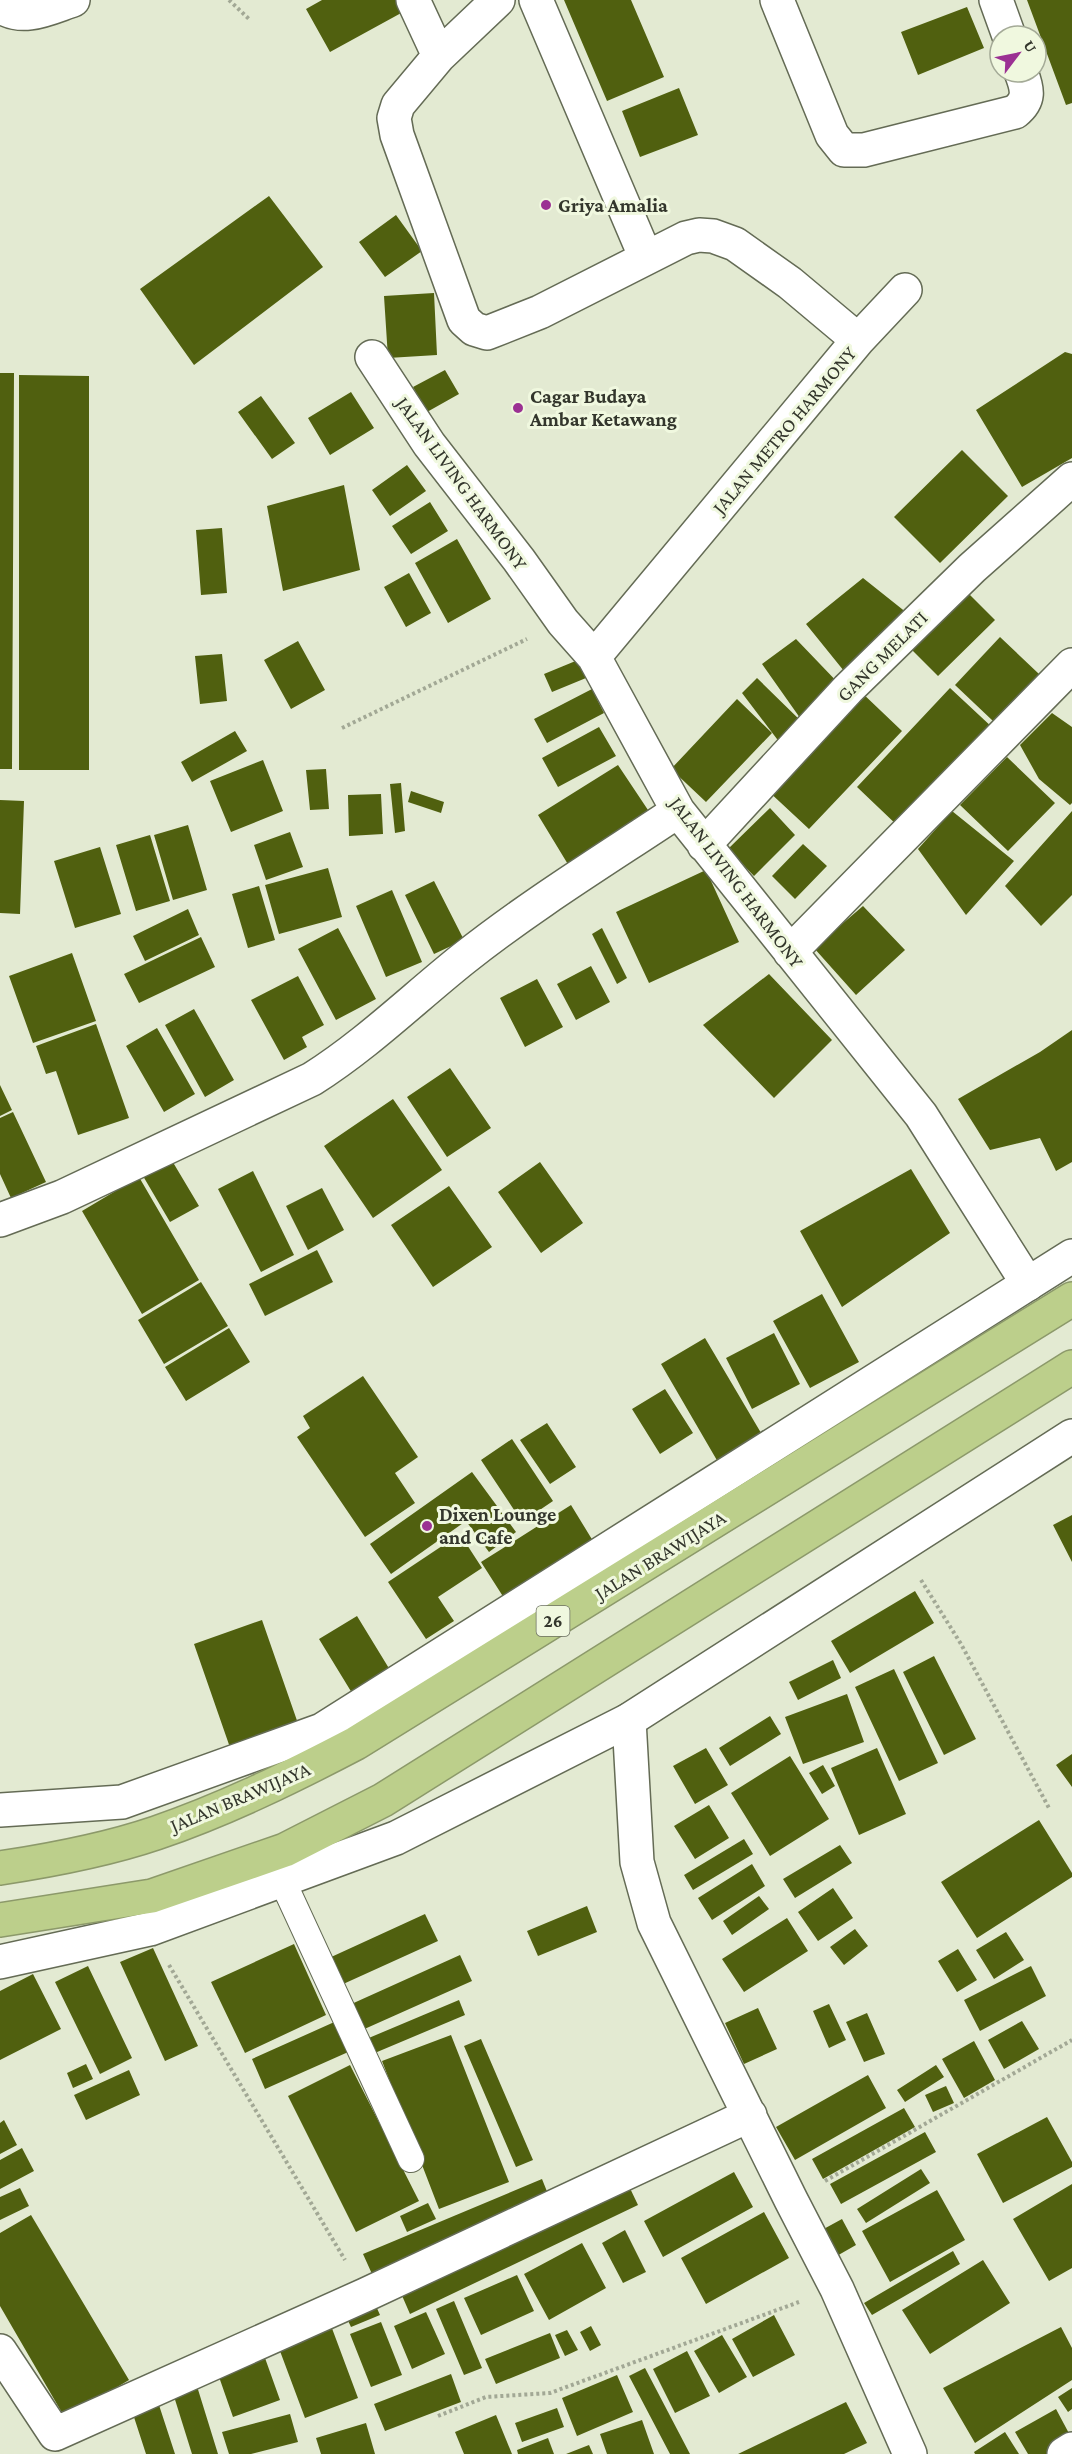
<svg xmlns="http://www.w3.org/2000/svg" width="1072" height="2454" font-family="'Crimson Pro',serif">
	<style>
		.building { fill: #50600f }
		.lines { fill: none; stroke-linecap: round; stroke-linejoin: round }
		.lane-casing { stroke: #646b55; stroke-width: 28 }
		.street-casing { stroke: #646b55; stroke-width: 36 }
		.secondary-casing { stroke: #646b55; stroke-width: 36 }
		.highway-casing { stroke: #8c996a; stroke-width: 36 }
		.path { stroke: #a2a895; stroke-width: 4; stroke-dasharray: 3 3; stroke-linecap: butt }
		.lane { stroke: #fff; stroke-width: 26 }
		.street { stroke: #fff; stroke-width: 33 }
		.secondary { stroke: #fff; stroke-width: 33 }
		.highway { stroke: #bccf8b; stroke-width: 33 }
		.poi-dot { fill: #9b3193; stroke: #f0f8df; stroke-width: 2 }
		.labels { text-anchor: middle; stroke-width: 6; stroke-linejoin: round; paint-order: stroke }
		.shield { fill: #f0f8df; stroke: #6c7062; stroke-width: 1.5 }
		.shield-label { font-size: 18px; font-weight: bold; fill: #33362c }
		.poi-label { font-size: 20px; font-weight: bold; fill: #33362c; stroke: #f0f8df; text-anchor: start }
		.street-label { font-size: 20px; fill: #33362c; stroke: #f0f8df }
	</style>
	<rect width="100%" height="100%" fill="#e3ead2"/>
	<path class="building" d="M 322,0 L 396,0 L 403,12 L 330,52 L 306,9 Z
		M 564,0 L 631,0 L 664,77 L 607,101 Z
		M 1027,0 L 1072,0 L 1072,103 L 1066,105 Z
		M 967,7 L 984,48 L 918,75 L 901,32 Z
		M 679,88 L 698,135 L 640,157 L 622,111 Z
		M 269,196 L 323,267 L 194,365 L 140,289 Z
		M 396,215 L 422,251 L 385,277 L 359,242 Z
		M 434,293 L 437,355 L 388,358 L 384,296 Z
		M 1065,352 L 1072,354 L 1072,458 L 1022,487 L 976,410 Z
		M 445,370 L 459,394 L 427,412 L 413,387 Z
		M 0,373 L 14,373 L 12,769 L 0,769 Z
		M 19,375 L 89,376 L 89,770 L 19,770 Z
		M 351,392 L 374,428 L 330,455 L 308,418 Z
		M 261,396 L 295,443 L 272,459 L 238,412 Z
		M 962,450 L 1008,496 L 940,563 L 894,517 Z
		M 407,465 L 426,491 L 390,516 L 372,490 Z
		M 344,485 L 360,570 L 283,591 L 267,506 Z
		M 430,502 L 448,531 L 411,554 L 392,526 Z
		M 222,528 L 227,593 L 201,595 L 196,530 Z
		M 457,539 L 491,599 L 448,623 L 415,563 Z
		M 409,573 L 431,613 L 406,627 L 384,587 Z
		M 863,578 L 912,617 L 848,676 L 806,624 Z
		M 963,588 L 995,620 L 938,676 L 906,644 Z
		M 1000,637 L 1039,674 L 993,721 L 955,685 Z
		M 796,639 L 843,688 L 805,725 L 762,664 Z
		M 298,641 L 325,690 L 291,709 L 264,660 Z
		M 222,654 L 227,701 L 200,704 L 195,656 Z
		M 578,660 L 586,678 L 552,692 L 544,674 Z
		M 757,678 L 805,725 L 780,743 L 742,693 Z
		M 950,688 L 994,729 L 900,828 L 857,787 Z
		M 592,689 L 604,713 L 547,743 L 534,719 Z
		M 859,690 L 902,731 L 809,829 L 766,789 Z
		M 737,699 L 772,733 L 706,802 L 671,769 Z
		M 1052,713 L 1072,727 L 1072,803 L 1070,805 L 1039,779 L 1020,745 Z
		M 599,727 L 616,756 L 558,787 L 542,758 Z
		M 235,731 L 247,751 L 192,782 L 181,762 Z
		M 1007,757 L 1055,803 L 1008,851 L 960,805 Z
		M 263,760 L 283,811 L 231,832 L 210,781 Z
		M 618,765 L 652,816 L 569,866 L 538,815 Z
		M 326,769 L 329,809 L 310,810 L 306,770 Z
		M 401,783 L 405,831 L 395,833 L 390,784 Z
		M 411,791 L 444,802 L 441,813 L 408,802 Z
		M 381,794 L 383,834 L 349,836 L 348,795 Z
		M 0,800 L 24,801 L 20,914 L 0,913 Z
		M 770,808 L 795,835 L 754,876 L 728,849 Z
		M 952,811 L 1014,861 L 966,915 L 918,849 Z
		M 1072,811 L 1072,895 L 1041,926 L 1005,886 Z
		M 188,825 L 207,890 L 173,900 L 154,835 Z
		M 290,832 L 303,867 L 266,880 L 254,845 Z
		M 150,835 L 170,901 L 136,911 L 116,845 Z
		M 803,844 L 827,866 L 795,899 L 772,876 Z
		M 100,847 L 121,914 L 75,928 L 54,861 Z
		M 328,868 L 342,917 L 279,934 L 265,885 Z
		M 706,870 L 739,942 L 649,983 L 616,912 Z
		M 434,881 L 464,940 L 434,954 L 405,895 Z
		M 259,886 L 275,940 L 248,948 L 232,894 Z
		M 392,890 L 422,962 L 386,977 L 356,906 Z
		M 863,906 L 905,950 L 856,995 L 814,948 Z
		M 188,909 L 199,935 L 145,961 L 133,936 Z
		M 338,928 L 376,999 L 336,1020 L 298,949 Z
		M 602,928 L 627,978 L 617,984 L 592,934 Z
		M 201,937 L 215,967 L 139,1003 L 124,974 Z
		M 72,953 L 96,1021 L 33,1043 L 9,976 Z
		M 591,966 L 610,1002 L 576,1020 L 557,984 Z
		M 769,974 L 832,1040 L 774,1098 L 703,1025 Z
		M 298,976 L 324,1025 L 302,1037 L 307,1047 L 284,1060 L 251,1000 Z
		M 537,979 L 563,1027 L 525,1047 L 500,998 Z
		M 194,1009 L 234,1080 L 205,1097 L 165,1025 Z
		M 96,1024 L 129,1118 L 78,1135 L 56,1071 L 46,1074 L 36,1046 Z
		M 157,1028 L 195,1094 L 164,1112 L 126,1046 Z
		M 1072,1030 L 1072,1162 L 1056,1171 L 1040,1138 L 990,1150 L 958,1099 L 1040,1052 Z
		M 450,1068 L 491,1128 L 447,1157 L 407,1097 Z
		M 0,1085 L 12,1110 L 0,1116 Z
		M 393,1099 L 442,1170 L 373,1218 L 324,1146 Z
		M 13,1112 L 46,1182 L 11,1198 L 0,1174 L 0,1118 Z
		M 171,1159 L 199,1206 L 170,1222 L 143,1176 Z
		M 540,1162 L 583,1223 L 541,1253 L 498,1192 Z
		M 911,1169 L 950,1233 L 842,1307 L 800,1231 Z
		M 253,1171 L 294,1255 L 261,1272 L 218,1189 Z
		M 139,1177 L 199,1280 L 142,1314 L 82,1211 Z
		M 449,1186 L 492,1247 L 433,1287 L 391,1225 Z
		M 322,1188 L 344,1230 L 308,1250 L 286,1206 Z
		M 317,1250 L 333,1282 L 265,1316 L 249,1284 Z
		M 201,1282 L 228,1326 L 164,1364 L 138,1320 Z
		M 822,1294 L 859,1362 L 810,1388 L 773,1321 Z
		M 229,1328 L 250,1362 L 186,1401 L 165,1367 Z
		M 774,1333 L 800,1384 L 752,1409 L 726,1358 Z
		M 705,1338 L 767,1443 L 722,1469 L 661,1364 Z
		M 363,1376 L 418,1457 L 395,1473 L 415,1503 L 365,1537 L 297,1437 L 310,1428 L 303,1416 Z
		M 665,1389 L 693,1433 L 660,1454 L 632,1409 Z
		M 547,1423 L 576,1467 L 550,1484 L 520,1440 Z
		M 512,1439 L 553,1501 L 522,1522 L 481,1460 Z
		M 472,1472 L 516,1532 L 489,1552 L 466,1521 L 391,1574 L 370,1544 Z
		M 571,1505 L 593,1541 L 504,1598 L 481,1562 Z
		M 1072,1515 L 1072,1562 L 1053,1525 Z
		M 460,1534 L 482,1568 L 438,1597 L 454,1621 L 426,1639 L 388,1582 Z
		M 915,1591 L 934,1623 L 850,1673 L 831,1641 Z
		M 357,1616 L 390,1670 L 352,1693 L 319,1639 Z
		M 262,1620 L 302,1735 L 234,1759 L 194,1644 Z
		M 934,1656 L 976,1739 L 944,1755 L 903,1672 Z
		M 833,1660 L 841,1678 L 798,1700 L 789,1682 Z
		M 894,1669 L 938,1763 L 899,1781 L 855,1687 Z
		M 847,1694 L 864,1742 L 803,1764 L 785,1717 Z
		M 770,1716 L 781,1734 L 730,1766 L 719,1748 Z
		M 706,1748 L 728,1785 L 695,1804 L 673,1766 Z
		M 877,1748 L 906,1814 L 859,1835 L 831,1768 Z
		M 1072,1754 L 1072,1787 L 1056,1765 Z
		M 790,1756 L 829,1819 L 770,1856 L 731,1793 Z
		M 823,1765 L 835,1786 L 822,1794 L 809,1773 Z
		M 709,1805 L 729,1838 L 695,1859 L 674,1826 Z
		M 1039,1820 L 1072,1873 L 1072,1877 L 977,1938 L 941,1882 Z
		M 744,1839 L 753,1854 L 693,1890 L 684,1875 Z
		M 840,1845 L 852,1863 L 795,1898 L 783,1879 Z
		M 752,1864 L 765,1886 L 712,1920 L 698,1898 Z
		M 833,1888 L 853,1918 L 818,1941 L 798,1912 Z
		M 759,1896 L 769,1909 L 732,1935 L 723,1921 Z
		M 587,1906 L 597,1932 L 538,1956 L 527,1931 Z
		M 425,1914 L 438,1941 L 341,1985 L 329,1958 Z
		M 787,1918 L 808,1951 L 744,1992 L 722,1959 Z
		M 855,1929 L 868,1946 L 844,1965 L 830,1947 Z
		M 1006,1932 L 1024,1960 L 994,1979 L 976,1950 Z
		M 294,1944 L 326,2015 L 245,2053 L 211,1982 Z
		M 153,1948 L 198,2046 L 165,2061 L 120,1962 Z
		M 958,1949 L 977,1980 L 957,1992 L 938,1961 Z
		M 460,1955 L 472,1981 L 360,2031 L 347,2006 Z
		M 88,1966 L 132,2058 L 100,2074 L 55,1982 Z
		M 1031,1966 L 1046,1996 L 980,2031 L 964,2000 Z
		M 33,1974 L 61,2029 L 0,2060 L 0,1991 Z
		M 459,2000 L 465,2015 L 370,2055 L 364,2040 Z
		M 829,2004 L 846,2040 L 829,2048 L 813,2011 Z
		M 758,2008 L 777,2049 L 744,2064 L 725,2023 Z
		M 867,2013 L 885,2054 L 864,2062 L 846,2022 Z
		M 341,2019 L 355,2049 L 265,2089 L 252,2059 Z
		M 1022,2021 L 1039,2049 L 1004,2069 L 988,2040 Z
		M 451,2035 L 509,2182 L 439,2209 L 382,2061 Z
		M 481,2039 L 533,2160 L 516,2167 L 464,2046 Z
		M 974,2041 L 995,2080 L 964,2098 L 942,2059 Z
		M 86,2064 L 93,2079 L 73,2088 L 67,2073 Z
		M 350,2065 L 419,2201 L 356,2232 L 288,2096 Z
		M 936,2065 L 944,2077 L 905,2102 L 897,2090 Z
		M 129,2070 L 140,2095 L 86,2120 L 74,2095 Z
		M 868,2075 L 886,2108 L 795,2160 L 776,2127 Z
		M 946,2086 L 954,2103 L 933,2112 L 925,2095 Z
		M 904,2108 L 915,2127 L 823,2179 L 812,2159 Z
		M 1047,2117 L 1072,2162 L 1072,2167 L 1003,2203 L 977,2154 Z
		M 4,2120 L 17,2145 L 0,2154 L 0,2123 Z
		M 925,2132 L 936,2152 L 841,2204 L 830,2184 Z
		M 22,2148 L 34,2171 L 0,2189 L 0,2160 Z
		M 921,2169 L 930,2183 L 866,2223 L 857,2209 Z
		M 734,2172 L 753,2207 L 663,2257 L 644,2221 Z
		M 542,2179 L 550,2199 L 372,2274 L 363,2254 Z
		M 627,2182 L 638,2205 L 410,2314 L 400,2291 Z
		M 1072,2184 L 1072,2268 L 1049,2281 L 1013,2219 Z
		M 20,2188 L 29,2206 L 0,2220 L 0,2197 Z
		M 937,2190 L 965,2240 L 890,2282 L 862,2231 Z
		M 428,2203 L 436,2219 L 407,2232 L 400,2216 Z
		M 764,2212 L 789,2258 L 706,2304 L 681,2258 Z
		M 31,2215 L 129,2380 L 65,2418 L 0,2306 L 0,2233 Z
		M 842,2219 L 856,2245 L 835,2257 L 820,2231 Z
		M 625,2230 L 646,2272 L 623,2283 L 602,2243 Z
		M 582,2243 L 606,2288 L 549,2320 L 524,2274 Z
		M 953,2251 L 960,2264 L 872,2315 L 864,2303 Z
		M 983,2260 L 1010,2303 L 930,2354 L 902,2310 Z
		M 517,2275 L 534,2311 L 481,2335 L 464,2298 Z
		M 372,2297 L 380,2315 L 351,2327 L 343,2310 Z
		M 454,2301 L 482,2368 L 464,2375 L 436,2309 Z
		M 426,2312 L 445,2354 L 412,2369 L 394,2326 Z
		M 774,2315 L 795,2355 L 753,2377 L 732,2339 Z
		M 381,2322 L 402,2375 L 371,2387 L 350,2334 Z
		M 330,2323 L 358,2398 L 305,2418 L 277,2343 Z
		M 591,2326 L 601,2345 L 590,2351 L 580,2332 Z
		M 1061,2327 L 1072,2348 L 1072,2380 L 975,2443 L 943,2388 Z
		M 567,2330 L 578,2350 L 565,2356 L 555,2335 Z
		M 550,2333 L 560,2358 L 496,2384 L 485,2359 Z
		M 722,2335 L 747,2377 L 719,2393 L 694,2351 Z
		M 687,2351 L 710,2396 L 675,2413 L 653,2369 Z
		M 265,2358 L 280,2400 L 233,2417 L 218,2374 Z
		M 645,2368 L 690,2454 L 670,2454 L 629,2376 Z
		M 451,2374 L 461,2402 L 385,2431 L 374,2404 Z
		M 617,2375 L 633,2412 L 577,2436 L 562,2398 Z
		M 196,2383 L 218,2454 L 192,2454 L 172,2390 Z
		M 1072,2388 L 1072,2409 L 1068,2412 L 1058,2397 Z
		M 158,2402 L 175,2454 L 146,2454 L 132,2411 Z
		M 846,2402 L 867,2443 L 844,2454 L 738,2454 Z
		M 557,2408 L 564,2427 L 522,2442 L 515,2423 Z
		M 1056,2409 L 1072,2439 L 1058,2454 L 1028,2454 L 1015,2432 Z
		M 290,2414 L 298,2442 L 251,2454 L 229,2454 L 222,2432 Z
		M 496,2415 L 512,2454 L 464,2454 L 455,2432 Z
		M 642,2420 L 654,2454 L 607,2454 L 600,2434 Z
		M 366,2423 L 375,2454 L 321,2454 L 316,2438 Z
		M 1005,2432 L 1019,2454 L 975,2454 L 974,2452 Z
		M 548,2438 L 554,2454 L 518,2454 L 517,2450 Z
		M 589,2445 L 593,2454 L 566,2454 Z"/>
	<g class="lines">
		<g class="lane-casing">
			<path id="lane" d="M 282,1880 L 411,2159"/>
		</g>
		<g class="street-casing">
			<path id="street" d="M 413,0 L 439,56 L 498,0
				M 536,0 L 646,258
				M 777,0 L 832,135 L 844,150 L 864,150 L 1015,112 C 1030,100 1028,90 1021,72
				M 996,0 L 1009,36
				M 0,6 C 23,22 49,8 73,0
				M 439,56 L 398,105 L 394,118 L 397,135 L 464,320 L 474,329 L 487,333 L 540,312 L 686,238 L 699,235 L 713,236 L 735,244 L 790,283 L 858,340 L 594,657
				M 858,340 L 905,290
				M 372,357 L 429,444 L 519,560 L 563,622 L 594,657 L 678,811 L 921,1115 L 1028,1284
				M 704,845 L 848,689 L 972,568 L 1072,479
				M 790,952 L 1072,665
				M 0,1220 L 62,1197 L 312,1079 C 366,1045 413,999 463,959 C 531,905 606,859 678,811
				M 629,1720 L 637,1862 L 654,1923 L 791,2200 L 837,2289 L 910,2454
				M 0,2351 L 55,2434 L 365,2295 L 750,2115
				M 1064,2454 L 1072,2449"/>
		</g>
		<g class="secondary-casing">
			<path id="secondary" d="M 0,1810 L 122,1802 L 322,1730 L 1072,1256
				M 0,1962 L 150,1929 L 396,1838 L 629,1720 L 1072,1436"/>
		</g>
		<g class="highway-casing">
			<path id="highway" d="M 0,1868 C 53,1860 106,1850 156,1833 C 226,1809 291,1777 356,1743 L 1072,1299
				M 0,1920 L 152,1896 L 285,1850 L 383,1800 L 1072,1367"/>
		</g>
		<path class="path" d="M 229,0 L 249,19
			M 342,728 L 527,639
			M 921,1580 L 961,1644 L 1049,1808
			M 169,1965 L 345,2260
			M 825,2181 L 1072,2040
			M 438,2416 L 486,2397 L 550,2393 L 799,2302"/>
		<use href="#lane" class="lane"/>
		<use href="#street" class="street"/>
		<use href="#secondary" class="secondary"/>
		<use href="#highway" class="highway"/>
	</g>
	<g class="poi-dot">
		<circle cx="546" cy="205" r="6"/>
		<circle cx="518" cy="408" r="6"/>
		<circle cx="427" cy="1526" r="6"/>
	</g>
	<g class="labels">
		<rect class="shield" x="536.5" y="1606" width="33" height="30" rx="4.5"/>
		<g class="shield-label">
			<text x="553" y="1627">26</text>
		</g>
		<g class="poi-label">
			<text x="558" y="212">Griya Amalia</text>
			<text x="530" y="403">Cagar Budaya<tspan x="530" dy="23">Ambar Ketawang</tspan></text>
			<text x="439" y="1521">Dixen Lounge<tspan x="439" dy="23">and Cafe</tspan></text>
		</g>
		<g class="street-label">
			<text transform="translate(784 430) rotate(-50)" y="7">JALAN METRO HARMONY</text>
			<text transform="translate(462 483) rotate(54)" y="7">JALAN LIVING HARMONY</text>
			<text transform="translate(882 656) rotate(-45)" y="7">GANG MELATI</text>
			<text transform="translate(737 882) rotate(53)" y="7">JALAN LIVING HARMONY</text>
			<text transform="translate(660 1555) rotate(-32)" y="7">JALAN BRAWIJAYA</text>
			<text transform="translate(240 1797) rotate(-23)" y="7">JALAN BRAWIJAYA</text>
		</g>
	</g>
	<g transform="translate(1018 54) rotate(58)"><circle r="28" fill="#f0f8df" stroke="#a4aa97" stroke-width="1.5"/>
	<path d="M0-4.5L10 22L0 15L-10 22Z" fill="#9b3193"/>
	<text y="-9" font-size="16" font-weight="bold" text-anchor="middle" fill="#33362c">U</text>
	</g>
</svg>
